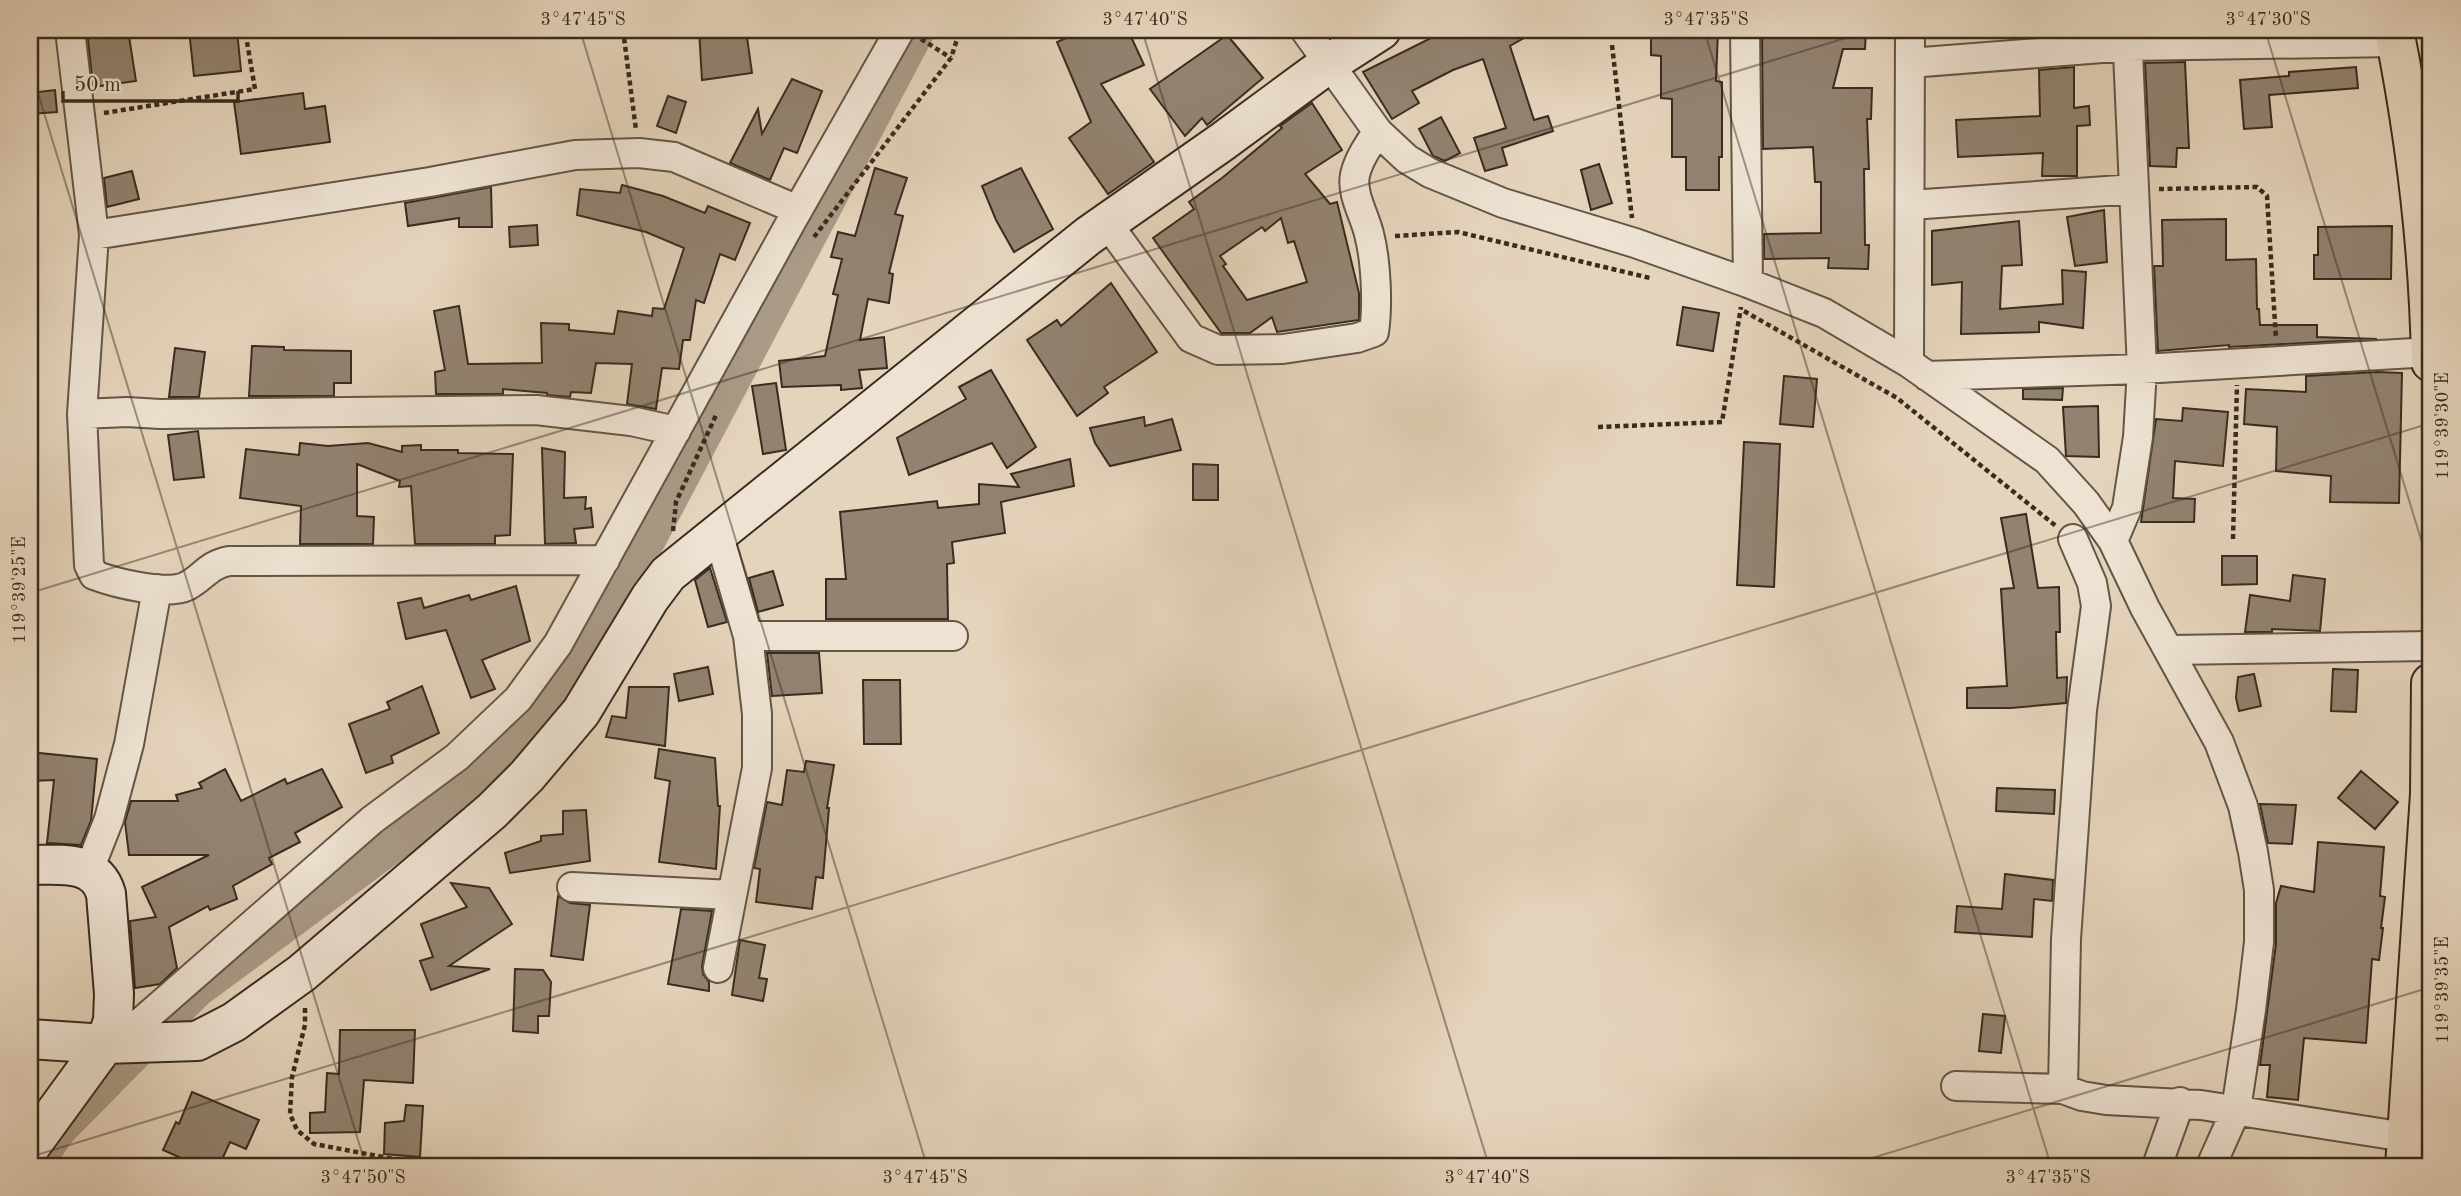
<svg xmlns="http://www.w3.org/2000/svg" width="2461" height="1196" font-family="'Old Standard TT',serif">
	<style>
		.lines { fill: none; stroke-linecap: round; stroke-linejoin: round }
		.river { stroke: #aa9b87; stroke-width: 42 }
		.building { fill: #928371; stroke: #382c1f; stroke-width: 2; fill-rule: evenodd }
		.street-casing { stroke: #635646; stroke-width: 32 }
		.secondary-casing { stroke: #382c1f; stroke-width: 42 }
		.primary-casing { stroke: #382c1f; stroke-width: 42 }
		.path { stroke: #382c1f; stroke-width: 4.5; stroke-dasharray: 5 3.5; stroke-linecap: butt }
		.street { stroke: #eee3d3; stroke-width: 28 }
		.secondary { stroke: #eee3d3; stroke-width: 38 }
		.primary { stroke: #e5d4bc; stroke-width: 38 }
		.ticks { fill: none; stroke: #382c1f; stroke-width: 2; stroke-opacity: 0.45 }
		.neatline { fill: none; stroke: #382c1f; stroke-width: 2.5 }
		.ticks-label { font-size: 18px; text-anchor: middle; fill: #382c1f }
	</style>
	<rect width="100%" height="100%" fill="#e5d4bc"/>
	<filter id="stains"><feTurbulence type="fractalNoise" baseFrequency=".00286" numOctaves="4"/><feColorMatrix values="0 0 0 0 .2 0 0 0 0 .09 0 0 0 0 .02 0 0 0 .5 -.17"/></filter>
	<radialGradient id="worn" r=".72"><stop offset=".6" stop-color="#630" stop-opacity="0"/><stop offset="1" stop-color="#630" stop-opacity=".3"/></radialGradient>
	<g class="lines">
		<path class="river" d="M 30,1166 L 55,1129 L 194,988 L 507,756 L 646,537 L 914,30"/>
	</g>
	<path class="building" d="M 87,30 L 128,30 L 136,81 L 93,87 Z
		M 189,30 L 237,30 L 241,71 L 194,76 Z
		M 699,30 L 746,30 L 752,73 L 702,80 Z
		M 1085,30 L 1128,30 L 1144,65 L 1101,84 L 1154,162 L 1108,194 L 1069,138 L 1091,122 L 1057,42 Z
		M 1447,30 L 1538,30 L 1510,46 L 1534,120 L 1548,116 L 1553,131 L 1502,148 L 1507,165 L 1485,171 L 1474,138 L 1506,128 L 1483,59 L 1453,70 L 1412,91 L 1419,103 L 1392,119 L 1363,72 Z
		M 1651,30 L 1718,30 L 1716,81 L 1722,82 L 1722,157 L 1719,157 L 1719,190 L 1686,190 L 1686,157 L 1672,157 L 1672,99 L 1661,98 L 1661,56 L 1651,55 Z
		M 1762,30 L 1866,30 L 1865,49 L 1843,49 L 1833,88 L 1872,88 L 1871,119 L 1867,119 L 1869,169 L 1864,169 L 1865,245 L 1869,245 L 1868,269 L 1828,268 L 1829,258 L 1764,259 L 1764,234 L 1821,233 L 1821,182 L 1815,182 L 1813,147 L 1763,149 Z
		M 1227,35 L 1263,78 L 1207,125 L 1202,118 L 1185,136 L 1150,89 Z
		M 2185,62 L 2189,148 L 2177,148 L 2176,167 L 2150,166 L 2145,63 Z
		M 2074,67 L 2074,108 L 2089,106 L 2090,125 L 2077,126 L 2077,176 L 2042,176 L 2043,153 L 1958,157 L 1956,120 L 2040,116 L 2039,70 Z
		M 2356,67 L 2358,88 L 2269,95 L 2272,127 L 2244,129 L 2240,80 L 2289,76 L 2289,72 Z
		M 792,79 L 822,91 L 797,153 L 784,148 L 770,180 L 730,163 L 758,109 L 762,134 Z
		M 55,90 L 57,112 L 30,114 L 30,93 Z
		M 303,93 L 305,109 L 325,106 L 330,142 L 241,154 L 234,102 Z
		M 668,96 L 686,102 L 676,133 L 657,126 Z
		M 1312,103 L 1342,150 L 1305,174 L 1330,204 L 1337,202 L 1359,293 L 1359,320 L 1277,332 L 1272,317 L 1250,333 L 1221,333 L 1153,238 L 1194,209 L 1189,202 L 1222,178 L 1282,128 L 1280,126 ZM 1281,218 L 1288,243 L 1294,241 L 1307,282 L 1247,300 L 1223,266 L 1226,264 L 1220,256 L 1262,227 L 1265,231 Z
		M 1441,117 L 1460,153 L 1445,161 L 1433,156 L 1419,129 Z
		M 1599,164 L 1612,203 L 1591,210 L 1581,170 Z
		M 875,168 L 907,178 L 895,214 L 903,216 L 889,273 L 893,274 L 889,303 L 868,299 L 860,340 L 884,337 L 887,368 L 859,370 L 862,388 L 841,390 L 841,385 L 782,387 L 779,361 L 825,356 L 838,295 L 833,294 L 842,259 L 831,257 L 838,232 L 855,236 Z
		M 1021,168 L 1053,229 L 1014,252 L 996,220 L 982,186 Z
		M 132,171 L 139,199 L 107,207 L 104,178 Z
		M 622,185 L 663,196 L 705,213 L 708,206 L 750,223 L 735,260 L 720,254 L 704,303 L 696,300 L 690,340 L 683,340 L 679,369 L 662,368 L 656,409 L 627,404 L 632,364 L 596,363 L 591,393 L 571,392 L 570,397 L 547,395 L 547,393 L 503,389 L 503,394 L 436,394 L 435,372 L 445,370 L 434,311 L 459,306 L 468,364 L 542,363 L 541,323 L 569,324 L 569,330 L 614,334 L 618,311 L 652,316 L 653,308 L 664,309 L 684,248 L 646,232 L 577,215 L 580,189 L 620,193 Z
		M 491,187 L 492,227 L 459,227 L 459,218 L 408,226 L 405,203 Z
		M 2104,210 L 2107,262 L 2075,266 L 2067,217 Z
		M 2226,219 L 2226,260 L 2256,259 L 2257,309 L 2259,309 L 2260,325 L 2317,325 L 2317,337 L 2377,339 L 2229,347 L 2229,345 L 2158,351 L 2154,266 L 2163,266 L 2162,220 Z
		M 2019,221 L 2022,265 L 2002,266 L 2000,309 L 2063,304 L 2062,270 L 2086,272 L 2083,328 L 2039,322 L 2039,332 L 1961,334 L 1962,282 L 1932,285 L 1932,231 Z
		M 537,225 L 538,245 L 510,247 L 509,227 Z
		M 2392,226 L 2391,279 L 2314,279 L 2314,255 L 2318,255 L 2318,227 Z
		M 1111,283 L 1157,352 L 1104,387 L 1108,393 L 1077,416 L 1027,340 L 1057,320 L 1061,326 Z
		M 1683,307 L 1719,313 L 1713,351 L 1677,345 Z
		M 252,346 L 284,347 L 284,350 L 351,351 L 351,383 L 334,383 L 334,396 L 249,396 Z
		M 175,348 L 205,352 L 199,397 L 169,397 Z
		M 991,370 L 1036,447 L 1007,468 L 992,443 L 909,475 L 897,438 L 966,399 L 959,387 Z
		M 2377,372 L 2402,373 L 2399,503 L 2330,502 L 2331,476 L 2276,471 L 2277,427 L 2244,424 L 2246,389 L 2306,392 L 2306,376 Z
		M 1784,376 L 1817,379 L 1813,427 L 1780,424 Z
		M 776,383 L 786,450 L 763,454 L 752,386 Z
		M 2063,388 L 2062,400 L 2023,399 L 2023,389 Z
		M 2098,406 L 2099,457 L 2066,456 L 2063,407 Z
		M 2183,408 L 2228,412 L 2223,466 L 2175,461 L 2173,498 L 2195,499 L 2194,522 L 2141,522 L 2156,419 L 2182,421 Z
		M 1144,417 L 1145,426 L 1172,419 L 1181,450 L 1110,466 L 1095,443 L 1090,428 Z
		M 198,431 L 204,477 L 174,480 L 168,435 Z
		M 1744,442 L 1780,444 L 1774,587 L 1737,585 Z
		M 300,443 L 328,446 L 368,443 L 402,452 L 402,446 L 421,445 L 421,450 L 458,450 L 458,453 L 513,454 L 510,535 L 495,536 L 495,544 L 415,544 L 411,486 L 399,487 L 400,481 L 357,464 L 357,516 L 374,517 L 373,544 L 300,544 L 301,506 L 240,498 L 246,449 L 299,455 Z
		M 542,448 L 565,452 L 564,498 L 586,497 L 585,509 L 591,508 L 593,527 L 574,529 L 576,543 L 545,544 Z
		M 1070,459 L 1074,486 L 1001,502 L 1005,533 L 952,542 L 954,563 L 947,564 L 948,619 L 826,619 L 826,579 L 846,579 L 840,512 L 937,501 L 938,508 L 979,504 L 979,484 L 1019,487 L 1011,474 Z
		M 1193,464 L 1218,465 L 1218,500 L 1193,500 Z
		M 2026,514 L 2038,588 L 2059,587 L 2060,632 L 2056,632 L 2057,678 L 2067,677 L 2066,703 L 2011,708 L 1967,708 L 1967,688 L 2007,686 L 2001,589 L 2014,588 L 2001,518 Z
		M 2222,556 L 2257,556 L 2257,584 L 2222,585 Z
		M 710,568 L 727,622 L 708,627 L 695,580 Z
		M 773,571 L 783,605 L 758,612 L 749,578 Z
		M 2293,575 L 2325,579 L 2320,631 L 2272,629 L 2272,632 L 2245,632 L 2250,595 L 2290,601 Z
		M 516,586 L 530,641 L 482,660 L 495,689 L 471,698 L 446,630 L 406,639 L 398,603 L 421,598 L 424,608 L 469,595 L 471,600 Z
		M 767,653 L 819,653 L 822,693 L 772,696 Z
		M 708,667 L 713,694 L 679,701 L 674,674 Z
		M 2333,669 L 2358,670 L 2356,712 L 2331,711 Z
		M 2254,674 L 2261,706 L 2239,711 L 2236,698 L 2238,677 Z
		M 863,680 L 900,680 L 901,744 L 864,744 Z
		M 422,686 L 439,733 L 391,756 L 393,763 L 366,773 L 349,724 L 390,709 L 387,702 Z
		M 629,687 L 669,687 L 665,746 L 606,737 L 612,716 L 626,718 Z
		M 659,749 L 715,758 L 718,806 L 720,806 L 716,869 L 659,862 L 670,781 L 655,778 Z
		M 30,752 L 97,759 L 91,821 L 81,845 L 47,843 L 54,780 L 30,781 Z
		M 806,761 L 834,765 L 827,808 L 829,808 L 823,878 L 816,877 L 812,909 L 756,902 L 760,869 L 754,868 L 767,802 L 782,805 L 787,770 L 804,772 Z
		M 225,769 L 241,801 L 285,779 L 287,784 L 322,769 L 342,807 L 295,833 L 300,842 L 269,858 L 272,864 L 233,886 L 237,899 L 210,910 L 208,906 L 169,927 L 177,968 L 160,984 L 135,988 L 130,921 L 156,917 L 142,887 L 209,855 L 129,855 L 125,822 L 131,801 L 178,801 L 176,795 L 202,788 L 199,783 Z
		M 2361,771 L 2398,802 L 2375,829 L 2338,798 Z
		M 1997,788 L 2055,790 L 2054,814 L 1996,811 Z
		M 2260,804 L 2296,805 L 2292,844 L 2268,843 Z
		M 586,810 L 590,861 L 510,873 L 505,853 L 541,841 L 541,836 L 563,834 L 563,811 Z
		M 2318,842 L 2384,847 L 2380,896 L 2385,897 L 2381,928 L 2383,928 L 2379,960 L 2372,959 L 2366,1043 L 2304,1038 L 2298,1100 L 2267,1097 L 2270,1065 L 2260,1065 L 2276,944 L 2276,903 L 2281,886 L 2314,892 Z
		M 2005,874 L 2053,880 L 2052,901 L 2034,899 L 2032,937 L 1955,932 L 1957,906 L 2002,909 Z
		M 451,883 L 489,888 L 512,924 L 449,966 L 490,969 L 431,990 L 420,961 L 433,957 L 421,924 L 467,907 Z
		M 558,896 L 570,903 L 590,905 L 583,960 L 551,956 Z
		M 681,909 L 712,911 L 702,966 L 703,974 L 709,982 L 709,991 L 668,984 Z
		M 740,940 L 765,945 L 759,978 L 767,979 L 763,1001 L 732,995 Z
		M 515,969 L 543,970 L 551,982 L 549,1016 L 538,1016 L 538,1033 L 513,1031 Z
		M 1983,1014 L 2005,1016 L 2001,1053 L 1979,1051 Z
		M 340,1030 L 415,1030 L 413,1083 L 364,1080 L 360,1132 L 310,1133 L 310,1113 L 325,1112 L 327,1073 L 339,1074 Z
		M 192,1092 L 259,1120 L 246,1149 L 230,1142 L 219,1166 L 199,1166 L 163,1150 L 176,1122 L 179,1124 Z
		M 406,1105 L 423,1106 L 420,1157 L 384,1154 L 385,1123 L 404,1121 Z"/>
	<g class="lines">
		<g class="street-casing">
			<path id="street" d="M 70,30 L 94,235 L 82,414 L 89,565 L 94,575 C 115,583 167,596 187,586 C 204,577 208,565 229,561 L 605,560
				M 1305,30 L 1378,132 L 1407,159 L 1430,173 L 1503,203 L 1635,243 L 1748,283 L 1824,313 L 1909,363 L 2047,460 L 2086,503 L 2113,541 L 2145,608 L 2219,742 L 2243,806 L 2253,852 L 2259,890 L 2259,942 L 2251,1010 L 2236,1110 L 2211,1166
				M 1745,30 L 1748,283
				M 1910,63 L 2128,46 L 2396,42
				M 1911,205 L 2134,189
				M 1107,223 L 1191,338 L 1218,350 L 1283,349 L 1357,338 L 1374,332 C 1378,305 1376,260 1369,234 C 1365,216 1351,194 1355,175 C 1358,161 1369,143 1378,132
				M 94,235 L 430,182 L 575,155 L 639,153 L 674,157 L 798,210
				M 1909,363 L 1910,30
				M 1927,376 L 2142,369 L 2431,352
				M 82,414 L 127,412 L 160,414 L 536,410 L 631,421 L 676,431
				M 2113,541 L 2127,508 L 2138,437 L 2142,369 L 2127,30
				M 748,636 L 953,636
				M 2170,650 L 2431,646
				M 89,870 L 109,819 L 129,744 L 157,589
				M 572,887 L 732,895
				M 718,968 L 757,768 L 757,714 L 748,636 L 718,533
				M 117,1043 L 372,820 L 457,757 L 518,699 L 558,644 L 791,222 L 900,30
				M 1956,1086 L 2063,1089 L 2082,1096 L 2106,1100 L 2201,1105 L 2431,1141
				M 2063,1089 L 2066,939 L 2082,710 L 2096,606 L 2092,583 L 2073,539
				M 2157,1166 L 2180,1102"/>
		</g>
		<g class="secondary-casing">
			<path id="secondary" d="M 30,865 C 59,865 96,859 106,894 L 114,994 L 113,1021 L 105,1044 L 30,1147
				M 30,1039 L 105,1044 L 197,1041 L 234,1022 L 302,973 L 492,811 L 527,776 L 581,712 L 650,598 L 668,574 L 1088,236 L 1222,142 L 1328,64 L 1381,30"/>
		</g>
		<g class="primary-casing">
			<path id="primary" d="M 2394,30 C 2416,140 2429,250 2431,362
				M 2405,1166 L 2430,794 L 2431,683"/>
		</g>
		<path class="path" d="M 623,30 L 636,130
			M 921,39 L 951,58
			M 1612,45 L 1632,218
			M 104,113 L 255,89 L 245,30
			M 2159,189 L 2257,187 L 2267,196 L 2276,339
			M 1395,236 L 1458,232 L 1650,278
			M 814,237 L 951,58 L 960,30
			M 1744,311 L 1897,398 L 2056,526
			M 1598,427 L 1722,422 L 1741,307
			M 673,531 L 676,502 L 717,413
			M 2233,539 L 2237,385
			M 305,1008 L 305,1025 L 292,1077 L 290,1114 L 297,1130 L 314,1144 L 431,1166"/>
		<use href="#street" class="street"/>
		<use href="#secondary" class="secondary"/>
		<use href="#primary" class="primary"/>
	</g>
	<path class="ticks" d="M 580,30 L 927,1166M 1142,30 L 1489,1166M 1704,30 L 2051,1166M 2265,30 L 2431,572M 30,67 L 366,1166M 30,593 L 1872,30M 30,1157 L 2431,423M 1846,1166 L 2431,987"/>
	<rect width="2461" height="1196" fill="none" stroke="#e5d4bc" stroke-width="77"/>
	<path d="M63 91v10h175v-10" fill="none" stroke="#382c1f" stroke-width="3.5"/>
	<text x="74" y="91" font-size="21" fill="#382c1f" stroke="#eee3d3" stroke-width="5" paint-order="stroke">50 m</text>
	<rect x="38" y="38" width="2384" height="1120" class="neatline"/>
	<g class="ticks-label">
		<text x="583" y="25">3°47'45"S</text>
		<text x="1145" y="25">3°47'40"S</text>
		<text x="1706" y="25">3°47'35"S</text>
		<text x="2268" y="25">3°47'30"S</text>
		<text transform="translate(2442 426) rotate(-90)" y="6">119°39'30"E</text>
		<text transform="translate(19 590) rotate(-90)" y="6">119°39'25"E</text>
		<text transform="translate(2442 990) rotate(-90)" y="6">119°39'35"E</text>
		<text x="363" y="1183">3°47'50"S</text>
		<text x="925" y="1183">3°47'45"S</text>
		<text x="1487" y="1183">3°47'40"S</text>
		<text x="2048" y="1183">3°47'35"S</text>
	</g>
	<rect width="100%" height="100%" filter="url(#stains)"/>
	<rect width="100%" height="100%" fill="url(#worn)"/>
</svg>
